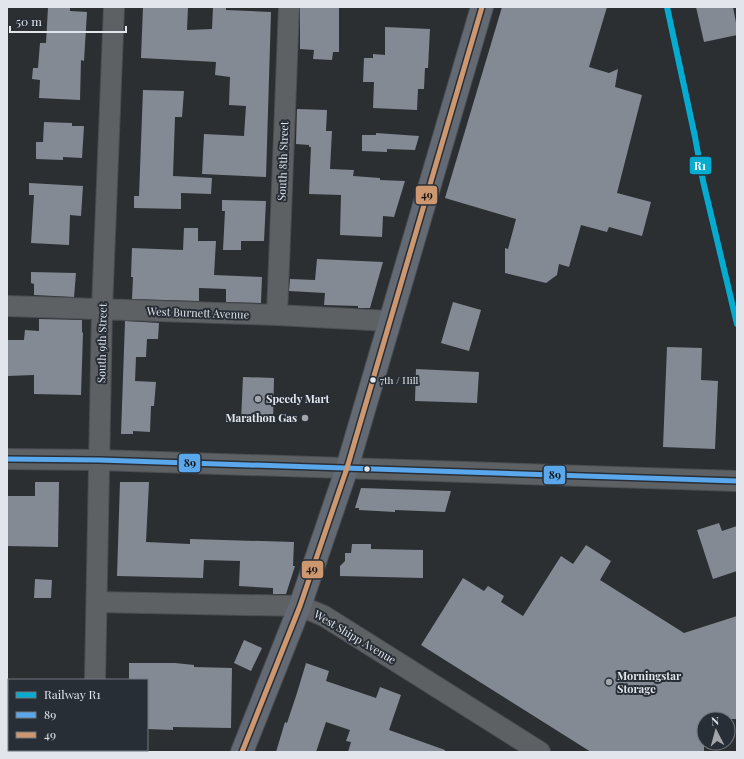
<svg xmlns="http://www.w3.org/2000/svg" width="744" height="759" font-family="'Playfair Display',serif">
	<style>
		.building { fill: #838a93 }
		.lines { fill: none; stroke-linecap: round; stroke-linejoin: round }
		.minor-casing { stroke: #4a4d51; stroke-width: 22 }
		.major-casing { stroke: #4a4d51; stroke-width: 24 }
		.minor { stroke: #5e6164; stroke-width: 20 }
		.major { stroke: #646a74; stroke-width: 22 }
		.bus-1-casing { stroke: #282e36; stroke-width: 8 }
		.bus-2-casing { stroke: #282e36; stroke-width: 8 }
		.bus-1 { stroke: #5aa8eb; stroke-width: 5 }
		.bus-2 { stroke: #cd976f; stroke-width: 5 }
		.rail-1-casing { stroke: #282e36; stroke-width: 9 }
		.rail-1 { stroke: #06acd0; stroke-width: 6 }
		.bus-dot { fill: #e2e6ec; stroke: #282e36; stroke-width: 1.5 }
		.poi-dot { fill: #a2a6ab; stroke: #282e36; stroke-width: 1.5 }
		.labels { text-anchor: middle; stroke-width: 4; stroke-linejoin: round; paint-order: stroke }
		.bus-label { font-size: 10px; fill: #e2e6ec; stroke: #282e36; text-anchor: start }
		.street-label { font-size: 11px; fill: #e2e6ec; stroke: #282e36 }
		.poi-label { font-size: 11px; font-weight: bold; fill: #e2e6ec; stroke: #282e36; text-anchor: start }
		.line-badge { stroke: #282e36; stroke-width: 1.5 }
		.badge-label { font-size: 11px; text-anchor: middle; font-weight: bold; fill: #fff }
		.pale-badge-label { font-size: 11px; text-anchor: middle; font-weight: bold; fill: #111 }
	</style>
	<rect width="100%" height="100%" fill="#2c2f32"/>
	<path class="building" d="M 48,7 L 70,7 L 70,11 L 87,12 L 84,61 L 81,60 L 80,100 L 39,98 L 40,80 L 32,79 L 33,68 L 38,68 L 40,43 L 46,43 Z
		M 143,7 L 188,7 L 187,30 L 212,29 L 213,7 L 226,7 L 226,10 L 271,12 L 266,177 L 202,174 L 204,134 L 244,136 L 246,106 L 229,105 L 230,77 L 215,75 L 216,62 L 141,58 Z
		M 300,7 L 339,7 L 339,52 L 333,52 L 332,60 L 313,59 L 314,50 L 300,49 Z
		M 502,7 L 607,7 L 589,67 L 609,73 L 618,69 L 615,87 L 642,95 L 617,193 L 651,202 L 642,236 L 609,227 L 607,232 L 581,225 L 569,267 L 559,264 L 557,275 L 546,283 L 505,273 L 505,248 L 508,249 L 516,219 L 445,198 Z
		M 696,7 L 733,7 L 737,28 L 737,35 L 704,42 Z
		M 385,27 L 430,29 L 428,68 L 425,68 L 424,89 L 418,89 L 417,110 L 373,108 L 374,82 L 363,82 L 364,58 L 373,58 L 373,54 L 385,55 Z
		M 143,90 L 184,91 L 182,117 L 175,117 L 173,176 L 212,178 L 211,194 L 181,193 L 181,209 L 134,208 L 134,196 L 139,196 Z
		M 297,109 L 327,110 L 326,131 L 332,131 L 330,169 L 354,170 L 353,176 L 380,178 L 380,180 L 405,181 L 394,217 L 383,216 L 382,237 L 340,235 L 341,195 L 309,194 L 311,147 L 309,147 L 309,145 L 296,144 Z
		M 44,122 L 72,123 L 72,126 L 84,126 L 82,158 L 63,157 L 63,160 L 36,159 L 36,142 L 43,142 Z
		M 376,133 L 419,136 L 415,150 L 387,149 L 387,152 L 362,151 L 362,135 L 376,135 Z
		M 29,183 L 83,186 L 81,216 L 70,215 L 69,245 L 31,243 L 34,195 L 29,195 Z
		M 222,200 L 266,201 L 264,241 L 241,241 L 241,250 L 223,250 L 225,211 L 222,211 Z
		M 184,228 L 198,228 L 198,241 L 216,241 L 214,275 L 262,277 L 261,303 L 226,302 L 226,289 L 199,288 L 199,301 L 132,299 L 133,277 L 131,277 L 132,248 L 183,250 Z
		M 317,259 L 383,262 L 370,308 L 358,308 L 358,306 L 324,305 L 325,293 L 289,291 L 290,279 L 315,280 Z
		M 31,272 L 76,273 L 74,297 L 34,295 L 34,284 L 31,283 Z
		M 453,302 L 481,310 L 469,351 L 441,343 Z
		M 39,319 L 82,320 L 82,332 L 83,333 L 81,395 L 34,394 L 34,375 L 7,376 L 7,340 L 24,340 L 25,330 L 39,331 Z
		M 125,321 L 159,323 L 158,339 L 147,339 L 146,357 L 136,357 L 135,381 L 156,382 L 154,406 L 151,406 L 150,432 L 133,431 L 133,434 L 121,434 Z
		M 667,347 L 702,348 L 701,380 L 718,381 L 715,449 L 663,447 Z
		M 416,369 L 479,372 L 477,403 L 415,401 Z
		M 243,377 L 274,378 L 273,423 L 241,421 Z
		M 35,482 L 59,482 L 58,547 L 7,546 L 7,496 L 35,496 Z
		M 120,482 L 149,482 L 146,542 L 190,544 L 190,539 L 294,542 L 293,566 L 295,566 L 286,594 L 273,594 L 273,588 L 239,586 L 240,561 L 204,560 L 203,578 L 117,576 Z
		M 361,488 L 451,491 L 445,512 L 395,510 L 395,512 L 359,510 L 359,508 L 355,508 Z
		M 719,523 L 722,531 L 737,526 L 737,571 L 713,579 L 697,530 Z
		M 352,544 L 371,544 L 371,549 L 423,550 L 423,578 L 340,576 L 340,566 L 345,561 L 345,553 L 351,553 Z
		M 586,545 L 611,561 L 600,580 L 684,633 L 737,616 L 737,719 L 704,719 L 704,752 L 591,752 L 421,645 L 463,578 L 484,591 L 488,586 L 504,596 L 501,602 L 523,616 L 561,556 L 573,564 Z
		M 35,579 L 52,580 L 51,598 L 34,598 Z
		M 244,640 L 262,648 L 251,671 L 234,663 Z
		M 129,663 L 175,663 L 194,665 L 194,667 L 232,668 L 231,728 L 173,727 L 173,730 L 147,729 L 147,680 L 129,680 Z
		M 306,663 L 329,671 L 326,681 L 376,698 L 380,687 L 401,695 L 389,730 L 445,750 L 445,752 L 348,752 L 351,742 L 346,741 L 350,730 L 326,722 L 316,752 L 276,752 L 285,722 L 287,723 L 297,693 Z"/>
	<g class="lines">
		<g class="minor-casing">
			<path id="minor" d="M 7,306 L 277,315 L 389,321
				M 277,315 L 289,7
				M 7,459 L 99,460 L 737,481
				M 97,602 L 300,606 L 324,616 L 540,752
				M 95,680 L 102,309 L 114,7
				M 93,752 L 93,750"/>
		</g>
		<g class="major-casing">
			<path id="major" d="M 242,752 L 300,606 L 347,468 L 482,7"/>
		</g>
		<use href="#minor" class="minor"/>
		<use href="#major" class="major"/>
		<g class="bus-1-casing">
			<path id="bus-1" d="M 7,459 L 99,460 L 737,481"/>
		</g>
		<g class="bus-2-casing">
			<path id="bus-2" d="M 242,752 L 300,606 L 347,468 L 482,7"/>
		</g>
		<use href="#bus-1" class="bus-1"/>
		<use href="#bus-2" class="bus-2"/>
		<g class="rail-1-casing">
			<path id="rail-1" d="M 667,7 L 695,137 L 703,181 L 737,324"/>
		</g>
		<use href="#rail-1" class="rail-1"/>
	</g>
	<g class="bus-dot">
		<circle cx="373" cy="380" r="3.5"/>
		<circle cx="367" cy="469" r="3.5"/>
	</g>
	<g class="poi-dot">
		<circle cx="258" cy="399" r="4"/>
		<circle cx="305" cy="418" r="4"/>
		<circle cx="609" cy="682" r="4"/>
	</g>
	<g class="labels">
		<g class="bus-label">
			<text x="380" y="384">7th / Hill</text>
		</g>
		<g class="street-label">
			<text transform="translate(283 161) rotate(-88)" y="4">South 8th Street</text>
			<text transform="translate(198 313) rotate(2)" y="4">West Burnett Avenue</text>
			<text transform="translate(102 343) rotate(-89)" y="4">South 9th Street</text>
			<text transform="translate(355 637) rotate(31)" y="4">West Shipp Avenue</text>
		</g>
		<g class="poi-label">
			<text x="266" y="403">Speedy Mart</text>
			<text x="297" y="422" text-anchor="end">Marathon Gas</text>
			<text x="617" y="680">Morningstar<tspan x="617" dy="13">Storage</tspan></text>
		</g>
	</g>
	<g class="line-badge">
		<rect x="689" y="156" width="23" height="19" rx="4" fill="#06acd0"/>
		<rect x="415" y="185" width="23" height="20" rx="4" fill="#cd976f"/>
		<rect x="178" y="453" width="23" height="20" rx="4" fill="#5aa8eb"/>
		<rect x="543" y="465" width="23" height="20" rx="4" fill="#5aa8eb"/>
		<rect x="301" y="560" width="23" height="19" rx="4" fill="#cd976f"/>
	</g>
	<g class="badge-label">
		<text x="700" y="170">R1</text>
	</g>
	<g class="pale-badge-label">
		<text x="427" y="199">49</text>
		<text x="190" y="467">89</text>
		<text x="555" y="479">89</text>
		<text x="312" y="573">49</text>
	</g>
	<rect width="744" height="759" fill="none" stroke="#e2e6ec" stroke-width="16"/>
	<rect x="8" y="679" width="140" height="72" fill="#282e36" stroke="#72787f"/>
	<rect x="16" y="692" width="20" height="6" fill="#06acd0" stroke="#72787f"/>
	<text x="44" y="699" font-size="12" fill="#e2e6ec">Railway R1</text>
	<rect x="16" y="712" width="20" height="6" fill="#5aa8eb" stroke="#72787f"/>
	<text x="44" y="719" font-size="12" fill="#e2e6ec">89</text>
	<rect x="16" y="732" width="20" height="6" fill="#cd976f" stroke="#72787f"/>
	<text x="44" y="739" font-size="12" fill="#e2e6ec">49</text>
	<g transform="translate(716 731) rotate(354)"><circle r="19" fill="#282e36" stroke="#72787f"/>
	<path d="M0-3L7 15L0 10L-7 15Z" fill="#a2a6ab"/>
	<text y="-6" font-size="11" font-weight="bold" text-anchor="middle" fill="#e2e6ec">N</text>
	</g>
	<path d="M10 26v6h116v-6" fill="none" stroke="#e2e6ec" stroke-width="2"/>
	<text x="16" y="26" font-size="12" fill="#e2e6ec" stroke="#282e36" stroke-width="3" paint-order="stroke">50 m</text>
</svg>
